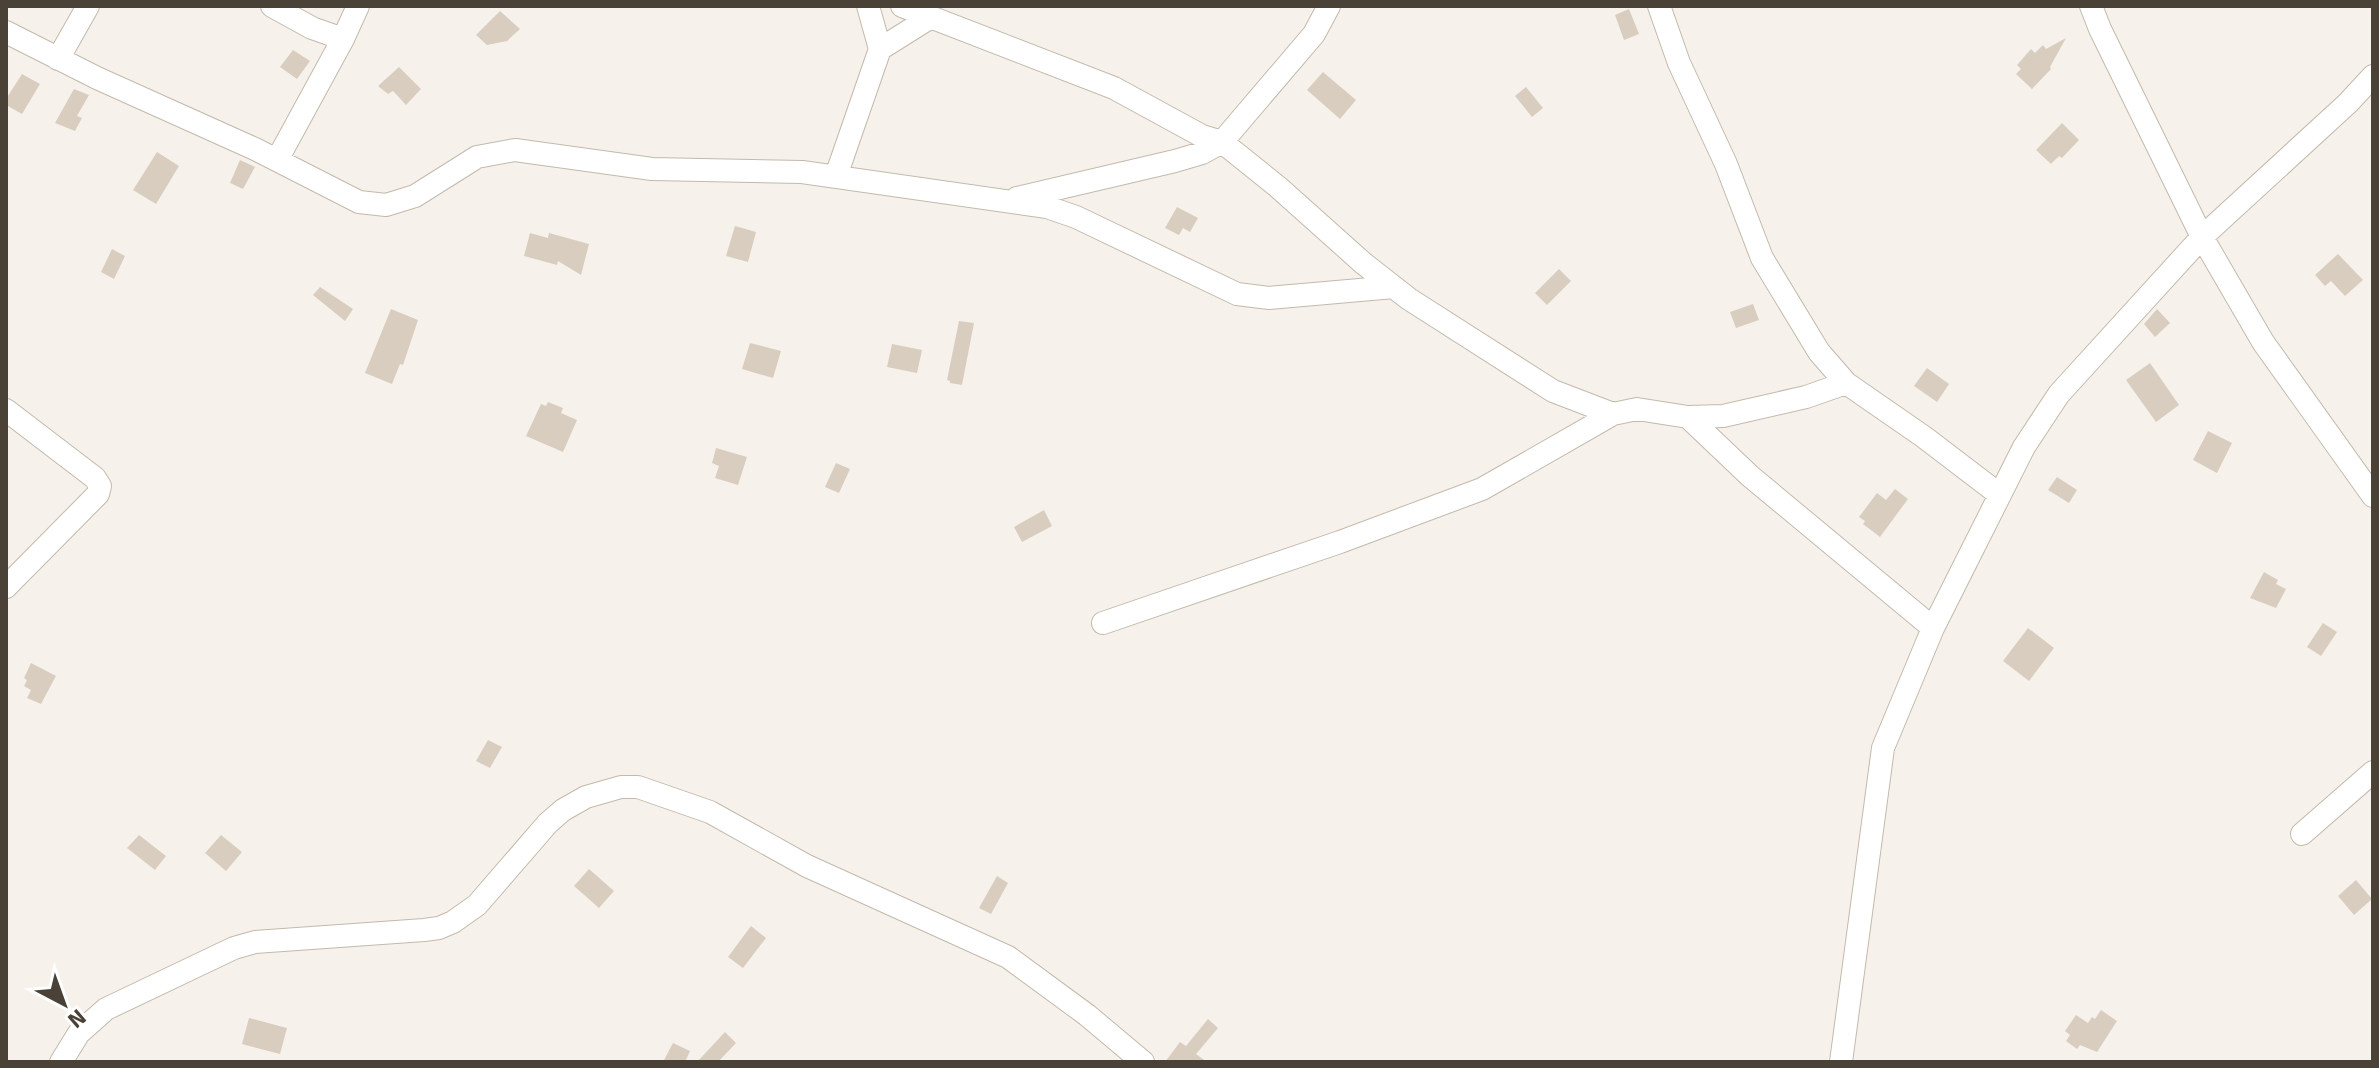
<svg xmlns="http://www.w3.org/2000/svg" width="2379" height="1068" font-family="Signika,sans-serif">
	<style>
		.building { fill: #d9cdbf }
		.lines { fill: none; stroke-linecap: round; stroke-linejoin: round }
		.minor-casing { stroke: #c3b9ac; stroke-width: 24 }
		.minor { stroke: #fff; stroke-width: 22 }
	</style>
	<rect width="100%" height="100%" fill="#f6f2eb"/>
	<path class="building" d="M 1629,9 L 1639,34 L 1624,40 L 1615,15 Z
		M 500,11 L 520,29 L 507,41 L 487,45 L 476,35 Z
		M 2066,38 L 2050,67 L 2051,69 L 2032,89 L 2016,74 L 2021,69 L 2017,65 L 2031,49 L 2035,53 L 2043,45 L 2046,49 Z
		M 293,50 L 310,61 L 297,79 L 280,67 Z
		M 399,67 L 421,89 L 406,105 L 393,91 L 388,94 L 378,86 Z
		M 1323,72 L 1356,100 L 1340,119 L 1307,90 Z
		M 22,74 L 40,84 L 22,114 L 6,105 L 6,99 Z
		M 1526,87 L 1543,108 L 1532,117 L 1515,96 Z
		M 74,89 L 89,95 L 77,116 L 82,118 L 75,131 L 55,123 Z
		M 2062,123 L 2079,140 L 2062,158 L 2059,156 L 2051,164 L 2036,150 Z
		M 157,152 L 179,166 L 156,204 L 133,190 Z
		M 240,160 L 255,167 L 243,189 L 230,183 Z
		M 1177,207 L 1198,218 L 1190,232 L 1183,228 L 1179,235 L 1165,228 Z
		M 735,226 L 756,232 L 748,262 L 726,256 Z
		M 530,233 L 548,238 L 549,233 L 589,244 L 581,275 L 558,261 L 557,265 L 524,256 Z
		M 112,249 L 125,256 L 114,279 L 101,272 Z
		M 2338,254 L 2363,280 L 2345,296 L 2331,281 L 2325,286 L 2315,275 Z
		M 1559,269 L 1571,281 L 1547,305 L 1535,293 Z
		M 320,287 L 353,309 L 345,321 L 313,295 Z
		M 1753,304 L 1759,320 L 1736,328 L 1730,312 Z
		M 391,309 L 418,320 L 403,365 L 400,364 L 392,384 L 365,373 Z
		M 2157,309 L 2170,323 L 2155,337 L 2144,324 Z
		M 959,321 L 974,323 L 962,385 L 950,383 L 950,381 L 947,380 Z
		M 750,343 L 781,351 L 773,378 L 742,369 Z
		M 892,344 L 922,350 L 917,373 L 887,367 Z
		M 2150,363 L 2179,405 L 2156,422 L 2126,380 Z
		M 1927,368 L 1949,384 L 1937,402 L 1914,386 Z
		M 548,402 L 563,408 L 561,413 L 577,420 L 563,452 L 526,436 L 541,404 L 546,406 Z
		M 2208,431 L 2232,443 L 2217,473 L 2193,460 Z
		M 716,448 L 747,457 L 738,485 L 715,478 L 719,466 L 712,463 Z
		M 836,463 L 850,469 L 839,493 L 825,487 Z
		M 2057,477 L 2077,490 L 2069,503 L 2048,490 Z
		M 1895,489 L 1908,499 L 1880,537 L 1863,524 L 1865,521 L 1859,517 L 1877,493 L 1886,500 Z
		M 1044,510 L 1052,526 L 1022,542 L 1014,527 Z
		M 2264,572 L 2278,580 L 2276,584 L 2286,589 L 2276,608 L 2250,598 Z
		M 2323,623 L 2337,632 L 2321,656 L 2307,647 Z
		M 2028,628 L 2054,648 L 2029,681 L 2003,661 Z
		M 31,663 L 56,676 L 41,704 L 27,698 L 31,690 L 24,686 L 27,680 L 24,678 Z
		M 488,740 L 502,747 L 490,768 L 476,761 Z
		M 139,835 L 166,856 L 155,870 L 127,848 Z
		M 221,835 L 242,852 L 226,871 L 205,853 Z
		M 589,869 L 614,891 L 599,908 L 574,886 Z
		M 997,876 L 1008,883 L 991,914 L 979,908 Z
		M 2356,880 L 2372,899 L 2354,915 L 2338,896 Z
		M 751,926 L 766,938 L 743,968 L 728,957 Z
		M 2101,1010 L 2117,1021 L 2097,1052 L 2080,1045 L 2077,1049 L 2066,1041 L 2070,1035 L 2065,1031 L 2076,1015 L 2088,1023 L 2092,1017 L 2095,1019 Z
		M 249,1018 L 287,1028 L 280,1054 L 242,1044 Z
		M 1208,1019 L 1218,1028 L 1196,1054 L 1207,1062 L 1165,1062 L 1180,1042 L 1186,1046 Z
		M 725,1032 L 736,1043 L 718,1062 L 697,1062 Z
		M 673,1043 L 690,1051 L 685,1062 L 663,1062 Z"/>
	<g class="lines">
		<g class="minor-casing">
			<path id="minor" d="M 272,6 L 312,28 L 343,39
				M 902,6 L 1114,88 L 1202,136 L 1222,142 L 1278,187 L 1363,263 L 1409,299 L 1553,391 L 1613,414
				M 1659,6 L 1679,63 L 1726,164 L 1762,258 L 1819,352 L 1846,383
				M 2091,6 L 2100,29 L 2202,237 L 2263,342 L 2373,496
				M 6,32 L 97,78 L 255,149 L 359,202 L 386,205 L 415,196 L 477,157 L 515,150 L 652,169 L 802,172 L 1047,207 L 1076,217 L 1237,294 L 1269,298 L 1394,287
				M 880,49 L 931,17
				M 58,59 L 88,6
				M 277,160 L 343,39 L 358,6
				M 836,176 L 880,49 L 868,6
				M 1017,198 L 1175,161 L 1202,153 L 1222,142 L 1314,34 L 1329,6
				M 6,410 L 95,478 L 100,486 L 98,494 L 6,587
				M 1688,417 L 1750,476 L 1933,628
				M 1103,623 L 1340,542 L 1482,489 L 1613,414 L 1637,409 L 1688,417 L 1723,416 L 1806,397 L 1846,383 L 1924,437 L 2000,495
				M 2302,834 L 2373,772
				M 61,1062 L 79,1033 L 106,1009 L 234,948 L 255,942 L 424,930 L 439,928 L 453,922 L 477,905 L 548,823 L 563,810 L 586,797 L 621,787 L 638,787 L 710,812 L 807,866 L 1008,957 L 1087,1015 L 1143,1062
				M 1841,1062 L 1883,748 L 1933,628 L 2024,447 L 2059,394 L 2202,237 L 2348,103 L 2373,76"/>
		</g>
		<use href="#minor" class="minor"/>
	</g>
	<rect width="2379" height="1068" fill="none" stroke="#4b4237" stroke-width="16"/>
	<g transform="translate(64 1004) rotate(139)" stroke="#ffffff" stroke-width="6" paint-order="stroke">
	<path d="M0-6L14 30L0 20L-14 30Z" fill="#4b4237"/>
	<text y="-12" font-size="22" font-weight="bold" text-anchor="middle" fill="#4b4237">N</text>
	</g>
</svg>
